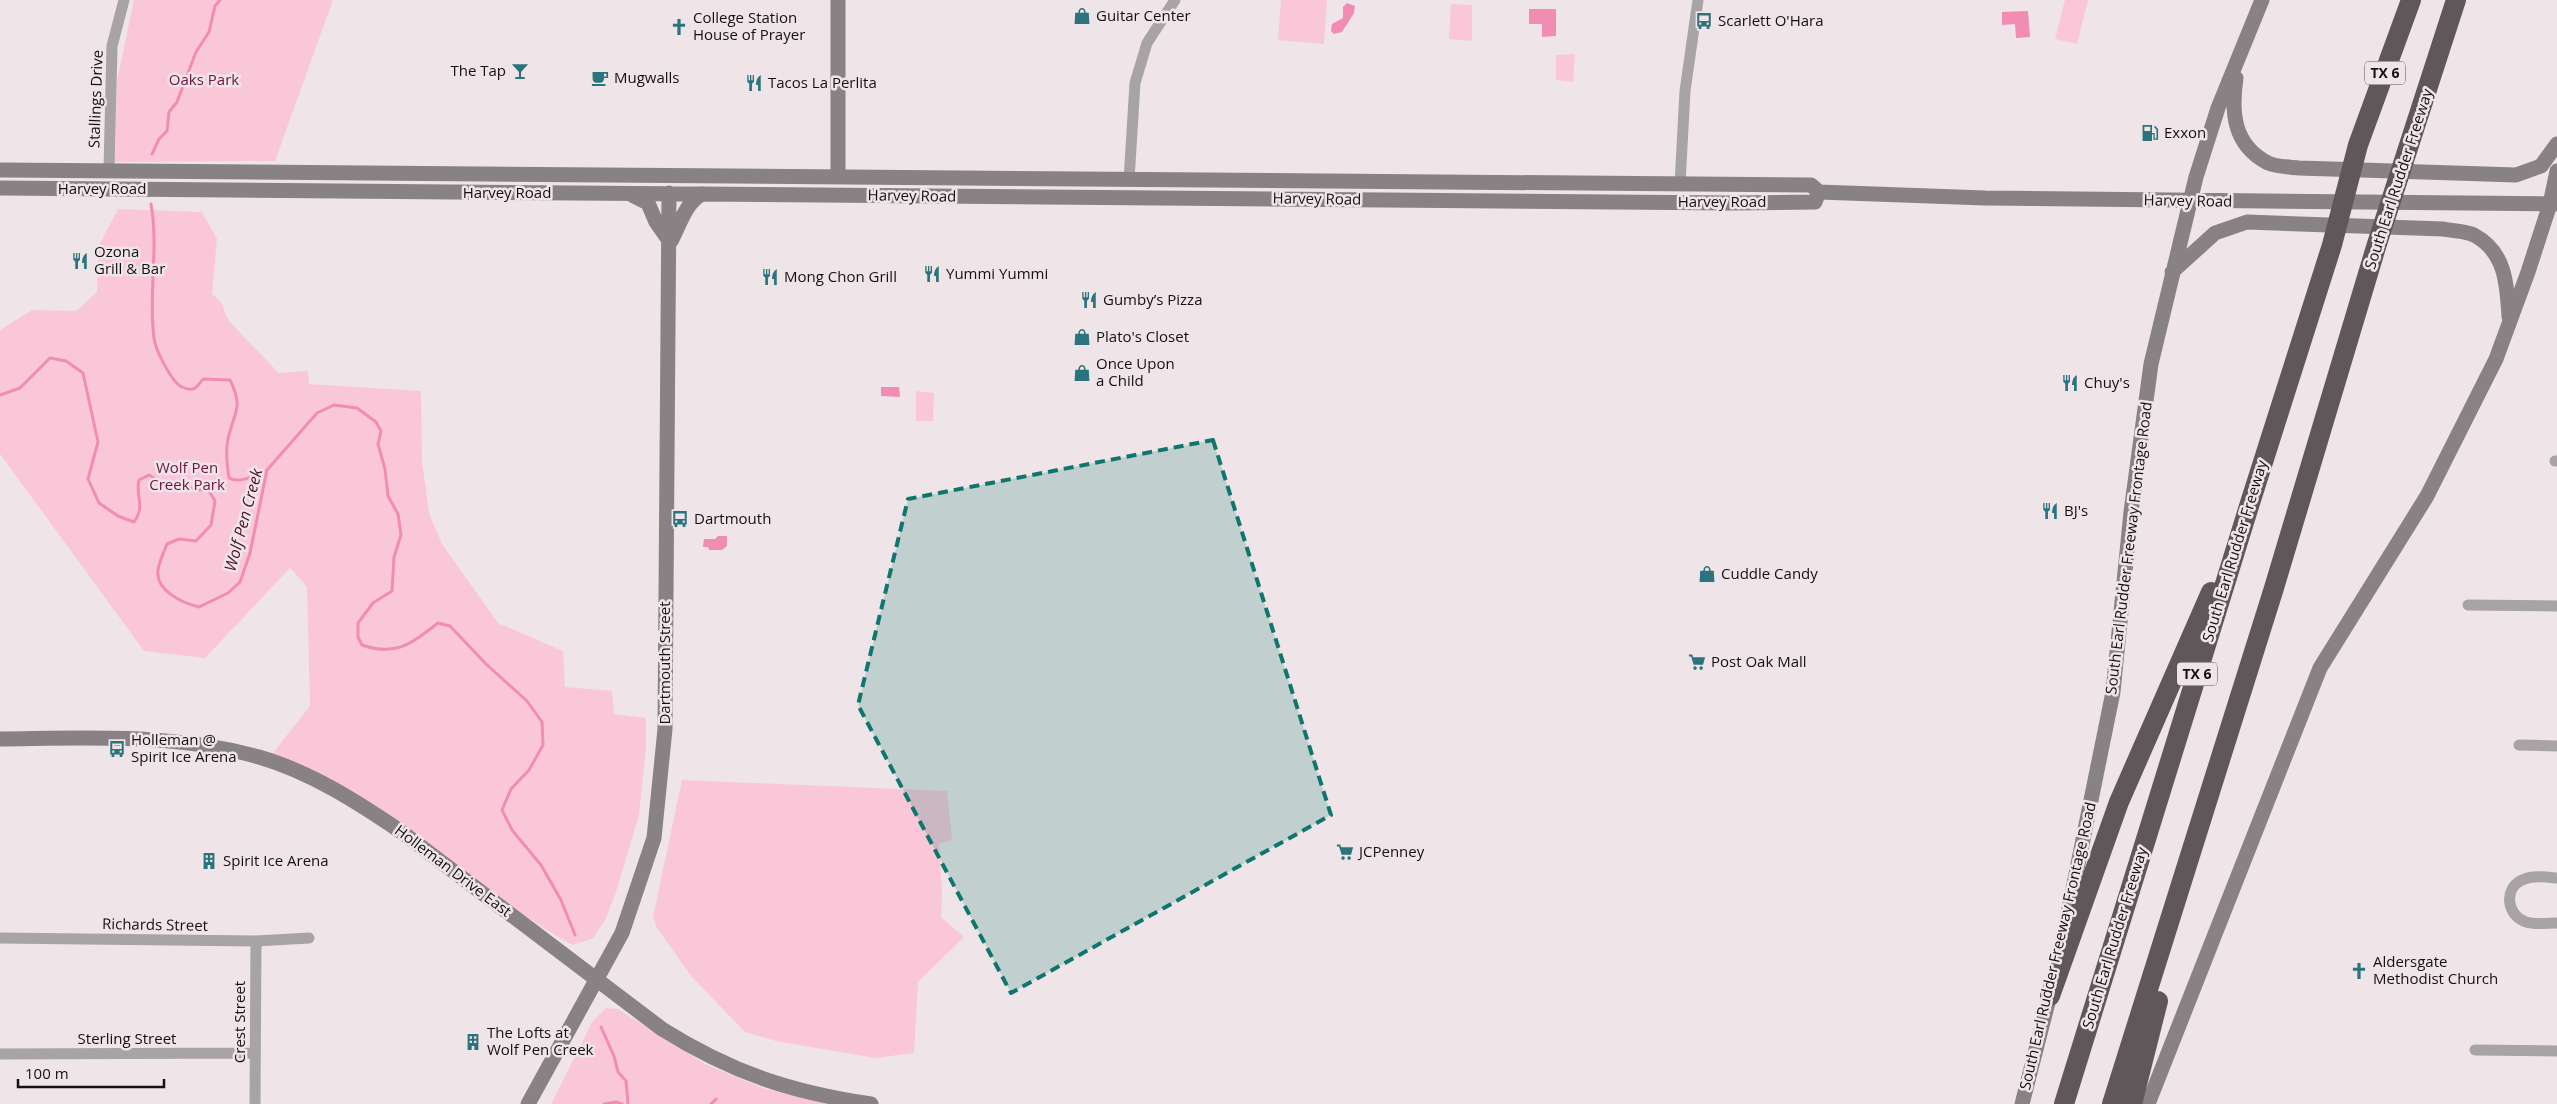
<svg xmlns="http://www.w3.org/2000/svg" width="2557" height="1104" font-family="'Open Sans',sans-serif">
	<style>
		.green { fill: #fac7d8 }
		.water { fill: #f18cb3 }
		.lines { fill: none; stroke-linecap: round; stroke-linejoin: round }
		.stream { stroke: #f18cb3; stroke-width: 3 }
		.street { stroke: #a8a3a5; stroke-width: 11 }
		.secondary { stroke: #898284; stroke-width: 15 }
		.highway { stroke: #5f575a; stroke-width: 20 }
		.marked { fill: #0f766e; fill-opacity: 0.2; stroke: #0f766e; stroke-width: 4; stroke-dasharray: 10 6; stroke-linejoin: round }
		.labels { text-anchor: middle; stroke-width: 5; stroke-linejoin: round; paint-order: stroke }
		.shield { fill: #efe5e8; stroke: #565152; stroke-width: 1 }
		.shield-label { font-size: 14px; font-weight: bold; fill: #141112 }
		.poi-label { font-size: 15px; fill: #141112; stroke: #efe5e8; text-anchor: start }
		.park-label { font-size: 15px; fill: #6d143f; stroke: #efe5e8 }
		.street-label { font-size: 15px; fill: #141112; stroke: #efe5e8 }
		.water-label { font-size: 16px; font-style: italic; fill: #4d102c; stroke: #efe5e8 }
	</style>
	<rect width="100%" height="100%" fill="#efe5e8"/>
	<path class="green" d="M 134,0 L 333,0 L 275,161 L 115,162 L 117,81 Z
		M 1281,0 L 1327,0 L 1324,44 L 1278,40 Z
		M 2065,0 L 2088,0 L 2077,44 L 2055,39 Z
		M 1451,4 L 1472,5 L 1472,41 L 1449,39 Z
		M 1575,54 L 1573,82 L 1556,80 L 1556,55 Z
		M 118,209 L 202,212 L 217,239 L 212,294 C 229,307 221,311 230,322 C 246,340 263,355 278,373 L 308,371 L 309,384 L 421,391 L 422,461 L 429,513 L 442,544 L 498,623 L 563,651 L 565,687 L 612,691 L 614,714 L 646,718 L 646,748 L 639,815 L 615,895 L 605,920 L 593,938 L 573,945 C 531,923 495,893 457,866 C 399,824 337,784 273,753 L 310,706 L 307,587 L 290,568 L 205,658 L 144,651 L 0,454 L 0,330 L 32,310 L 76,311 L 97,292 L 99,245 Z
		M 916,391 L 934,393 L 933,421 L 916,421 Z
		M 682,780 L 947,791 L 952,840 L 939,844 L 942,893 L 941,917 L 964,937 L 918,982 L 914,1053 L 875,1058 L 776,1041 L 745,1032 L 692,977 L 657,928 L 653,917 Z
		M 606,1008 L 618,1009 L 705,1064 L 763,1088 L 826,1104 L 551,1104 L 592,1022 Z"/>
	<path class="water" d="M 1347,3 L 1355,6 L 1354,13 L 1342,32 L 1334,34 L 1331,31 L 1332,24 L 1343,18 L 1343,7 Z
		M 1529,9 L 1556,9 L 1556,36 L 1542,37 L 1542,24 L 1529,24 Z
		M 2028,11 L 2030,37 L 2016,38 L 2015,24 L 2002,25 L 2002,12 Z
		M 881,387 L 899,387 L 900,397 L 881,396 Z
		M 718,536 L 727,536 L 727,546 L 722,550 L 709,550 L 708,547 L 703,547 L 704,539 L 715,539 Z"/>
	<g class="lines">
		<path class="stream" d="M 152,154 L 159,139 L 167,131 L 169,112 L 177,102 L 196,52 L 209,32 L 215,6 L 220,0
			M 151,204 C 159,250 148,293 154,338 C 155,349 172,383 182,387 C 193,392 196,389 203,379 L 230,380 C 244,408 234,412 228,439 C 225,451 227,465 229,478 C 240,484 256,475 266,471
			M 0,395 L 20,388 L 50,358 L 66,361 L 83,373 L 98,442 L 88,479 L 99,503 L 118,516 L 134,522 C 146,505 135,498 139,480 L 149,475 L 166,485 L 209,491 L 215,501 L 211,525 L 196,541 L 179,539 L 167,544 C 164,552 159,562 158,570 C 155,591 183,603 199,607 L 228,593 L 240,582 L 250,553 L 267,470 L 317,413 L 334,405 L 357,408 L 376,422 L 381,431 L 378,444 L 385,469 L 388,496 L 398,514 L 401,535 L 394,557 L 392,591 L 373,603 L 358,623 L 358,637 L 362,645 C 396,657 412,643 438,623 L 450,626 L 486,664 L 527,701 L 542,722 L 543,745 L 529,770 L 511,789 L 502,810 L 512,830 L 541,865 L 561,900 L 575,935
			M 601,1027 L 614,1056 L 618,1072 L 626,1081 L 628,1104
			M 604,1104 L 616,1102 L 622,1104
			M 711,1104 L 716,1099"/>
		<path class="street" d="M 109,169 L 112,46 L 124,0
			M 1129,180 L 1135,83 L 1147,43 L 1175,0
			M 1680,184 L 1685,91 L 1698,0
			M 2555,461 L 2557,461
			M 2468,605 L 2557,606
			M 2519,745 L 2557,746
			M 2557,878 C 2546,877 2533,875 2522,880 C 2503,889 2507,916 2526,922 C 2535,925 2547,923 2557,923
			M 0,938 L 256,941 L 309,938
			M 2475,1050 L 2557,1051
			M 0,1054 L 255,1053
			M 255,1104 L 256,941"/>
		<path class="secondary" d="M 2236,78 C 2231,112 2233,145 2268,163 C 2277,167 2290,167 2299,168 L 2516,175 L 2541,166 L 2557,144
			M 0,170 L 1811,185 L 1819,192 L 1985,198 L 2557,204
			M 838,176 L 838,0
			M 0,188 L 1731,203 L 1815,202 L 1819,192
			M 632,195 L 648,203 L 656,222 L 670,242
			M 671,241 C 680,225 685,203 702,194
			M 2172,272 L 2215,233 L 2247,222 L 2443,229 C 2452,231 2466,231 2474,235 C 2506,252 2507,285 2509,317
			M 0,739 C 89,738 173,733 259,757 C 311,772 359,803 403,833 L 662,1029 C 732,1073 791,1092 871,1104
			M 2064,933 L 2113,692 L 2131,512 L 2151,364 L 2196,177 L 2218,108 L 2262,0
			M 528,1104 L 622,933 L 654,838 L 665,729 L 669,193
			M 2022,1104 L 2052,987
			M 2148,1104 L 2320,668 L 2427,496 L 2496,359 L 2528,272 L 2550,204 L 2557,171"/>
		<path class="highway" d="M 2050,996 L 2119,802 L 2211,592
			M 2064,1104 L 2250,503 L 2332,245 L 2358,145 L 2411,0
			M 2112,1104 L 2274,588 L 2376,247 L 2456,0
			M 2132,1104 L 2158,1001"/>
	</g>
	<path class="marked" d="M 1213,440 L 1331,815 L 1011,993 L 858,705 L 908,499 Z"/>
	<defs>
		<g id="shop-bare" transform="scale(1.35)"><path d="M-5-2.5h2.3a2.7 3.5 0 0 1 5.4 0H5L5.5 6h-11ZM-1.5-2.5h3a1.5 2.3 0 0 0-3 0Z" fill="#2c747d" stroke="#efe5e8" stroke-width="2.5" paint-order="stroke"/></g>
		<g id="bus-bare" transform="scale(1.35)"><path d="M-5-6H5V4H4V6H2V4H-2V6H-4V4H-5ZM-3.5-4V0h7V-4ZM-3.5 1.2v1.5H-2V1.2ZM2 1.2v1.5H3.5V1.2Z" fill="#2c747d" stroke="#efe5e8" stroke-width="2.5" paint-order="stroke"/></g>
		<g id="church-bare" transform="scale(1.35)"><path d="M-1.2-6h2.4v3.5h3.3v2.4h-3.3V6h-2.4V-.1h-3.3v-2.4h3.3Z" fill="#2c747d" stroke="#efe5e8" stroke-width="2.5" paint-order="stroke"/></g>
		<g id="bar-bare" transform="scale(1.35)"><path d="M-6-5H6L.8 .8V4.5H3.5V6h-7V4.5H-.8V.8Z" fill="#2c747d" stroke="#efe5e8" stroke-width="2.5" paint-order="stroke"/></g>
		<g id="cafe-bare" transform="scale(1.35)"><path d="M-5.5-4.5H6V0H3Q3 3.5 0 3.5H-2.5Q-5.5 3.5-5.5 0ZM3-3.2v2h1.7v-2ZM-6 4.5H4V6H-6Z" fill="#2c747d" stroke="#efe5e8" stroke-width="2.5" paint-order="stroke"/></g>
		<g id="restaurant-bare" transform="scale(1.35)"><path d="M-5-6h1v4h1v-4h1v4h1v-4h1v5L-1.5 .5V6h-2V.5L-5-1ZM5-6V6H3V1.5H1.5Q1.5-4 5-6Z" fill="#2c747d" stroke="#efe5e8" stroke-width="2.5" paint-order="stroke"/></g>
		<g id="fuel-bare" transform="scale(1.35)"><path d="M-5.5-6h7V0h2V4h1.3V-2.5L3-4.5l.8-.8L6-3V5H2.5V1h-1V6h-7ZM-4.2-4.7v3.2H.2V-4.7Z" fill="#2c747d" stroke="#efe5e8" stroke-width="2.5" paint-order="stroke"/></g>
		<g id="supermarket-bare" transform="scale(1.35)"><path d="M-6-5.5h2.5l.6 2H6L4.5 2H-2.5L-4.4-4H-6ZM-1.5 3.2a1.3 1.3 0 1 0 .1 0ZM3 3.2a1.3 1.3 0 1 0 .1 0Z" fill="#2c747d" stroke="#efe5e8" stroke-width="2.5" paint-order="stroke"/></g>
		<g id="building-bare" transform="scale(1.35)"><path d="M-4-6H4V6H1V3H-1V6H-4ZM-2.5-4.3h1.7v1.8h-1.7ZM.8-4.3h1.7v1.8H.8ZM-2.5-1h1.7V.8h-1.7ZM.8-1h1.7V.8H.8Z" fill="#2c747d" stroke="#efe5e8" stroke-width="2.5" paint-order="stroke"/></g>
	</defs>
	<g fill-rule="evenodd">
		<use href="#shop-bare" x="1082" y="16"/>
		<use href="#bus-bare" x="1704" y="21"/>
		<use href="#church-bare" x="679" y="27"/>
		<use href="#bar-bare" x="520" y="71"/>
		<use href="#cafe-bare" x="600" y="78"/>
		<use href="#restaurant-bare" x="754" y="83"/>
		<use href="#fuel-bare" x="2150" y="133"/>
		<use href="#restaurant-bare" x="80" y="261"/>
		<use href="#restaurant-bare" x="932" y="274"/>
		<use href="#restaurant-bare" x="770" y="277"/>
		<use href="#restaurant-bare" x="1089" y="300"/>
		<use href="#shop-bare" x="1082" y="337"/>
		<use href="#shop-bare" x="1082" y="373"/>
		<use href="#restaurant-bare" x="2070" y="383"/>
		<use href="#restaurant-bare" x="2050" y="511"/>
		<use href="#bus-bare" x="680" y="519"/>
		<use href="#shop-bare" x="1707" y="574"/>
		<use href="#supermarket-bare" x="1697" y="662"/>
		<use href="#bus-bare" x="117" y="749"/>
		<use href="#supermarket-bare" x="1345" y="852"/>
		<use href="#building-bare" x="209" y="861"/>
		<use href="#church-bare" x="2359" y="971"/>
		<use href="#building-bare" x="473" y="1042"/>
	</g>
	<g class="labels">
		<g class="shield">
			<rect x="2365" y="61.5" width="40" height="23" rx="4"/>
			<rect x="2177" y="662.5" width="40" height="23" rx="4"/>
		</g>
		<g class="shield-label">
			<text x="2385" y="78">TX 6</text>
			<text x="2197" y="679">TX 6</text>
		</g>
		<g class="poi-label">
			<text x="1096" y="21">Guitar Center</text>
			<text x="693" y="23">College Station<tspan x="693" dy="17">House of Prayer</tspan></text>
			<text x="1718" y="26">Scarlett O'Hara</text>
			<text x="506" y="76" text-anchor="end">The Tap</text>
			<text x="614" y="83">Mugwalls</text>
			<text x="768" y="88">Tacos La Perlita</text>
			<text x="2164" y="138">Exxon</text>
			<text x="94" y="257">Ozona<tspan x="94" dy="17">Grill &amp; Bar</tspan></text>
			<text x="946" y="279">Yummi Yummi</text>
			<text x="784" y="282">Mong Chon Grill</text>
			<text x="1103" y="305">Gumby’s Pizza</text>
			<text x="1096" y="342">Plato's Closet</text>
			<text x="1096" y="369">Once Upon<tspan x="1096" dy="17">a Child</tspan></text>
			<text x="2084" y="388">Chuy's</text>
			<text x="2064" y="516">BJ's</text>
			<text x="694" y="524">Dartmouth</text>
			<text x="1721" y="579">Cuddle Candy</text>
			<text x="1711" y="667">Post Oak Mall</text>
			<text x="131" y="745">Holleman @<tspan x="131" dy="17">Spirit Ice Arena</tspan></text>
			<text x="1359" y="857">JCPenney</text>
			<text x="223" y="866">Spirit Ice Arena</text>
			<text x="2373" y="967">Aldersgate<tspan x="2373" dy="17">Methodist Church</tspan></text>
			<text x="487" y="1038">The Lofts at<tspan x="487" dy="17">Wolf Pen Creek</tspan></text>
		</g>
		<g class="park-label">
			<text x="204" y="85">Oaks Park</text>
			<text x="187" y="473">Wolf Pen<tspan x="187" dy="17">Creek Park</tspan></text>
		</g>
		<g class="street-label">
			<text transform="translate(96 99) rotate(-88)" y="5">Stallings Drive</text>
			<text transform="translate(2399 179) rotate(-72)" y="5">South Earl Rudder Freeway</text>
			<text x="102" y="194">Harvey Road</text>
			<text x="507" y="198">Harvey Road</text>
			<text transform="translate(912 196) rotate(1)" y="5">Harvey Road</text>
			<text transform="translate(1317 199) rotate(1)" y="5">Harvey Road</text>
			<text transform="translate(2188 201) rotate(1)" y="5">Harvey Road</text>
			<text x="1722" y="207">Harvey Road</text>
			<text transform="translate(2129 548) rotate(-83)" y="5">South Earl Rudder Freeway Frontage Road</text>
			<text transform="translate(2235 551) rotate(-73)" y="5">South Earl Rudder Freeway</text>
			<text transform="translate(665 663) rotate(-90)" y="5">Dartmouth Street</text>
			<text transform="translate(453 871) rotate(37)" y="5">Holleman Drive East</text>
			<text transform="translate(155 925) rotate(1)" y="5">Richards Street</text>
			<text transform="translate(2115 938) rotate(-73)" y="5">South Earl Rudder Freeway</text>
			<text transform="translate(2058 946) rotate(-77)" y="5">South Earl Rudder Freeway Frontage Road</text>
			<text transform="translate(240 1022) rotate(-90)" y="5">Crest Street</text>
			<text x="127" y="1044">Sterling Street</text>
		</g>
		<g class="water-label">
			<text transform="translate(243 520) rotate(-75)" y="6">Wolf Pen Creek</text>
		</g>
	</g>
	<path d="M18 1079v8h146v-8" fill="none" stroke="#141112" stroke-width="2.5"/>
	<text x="25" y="1079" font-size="15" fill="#141112" stroke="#efe5e8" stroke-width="4" paint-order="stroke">100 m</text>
</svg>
